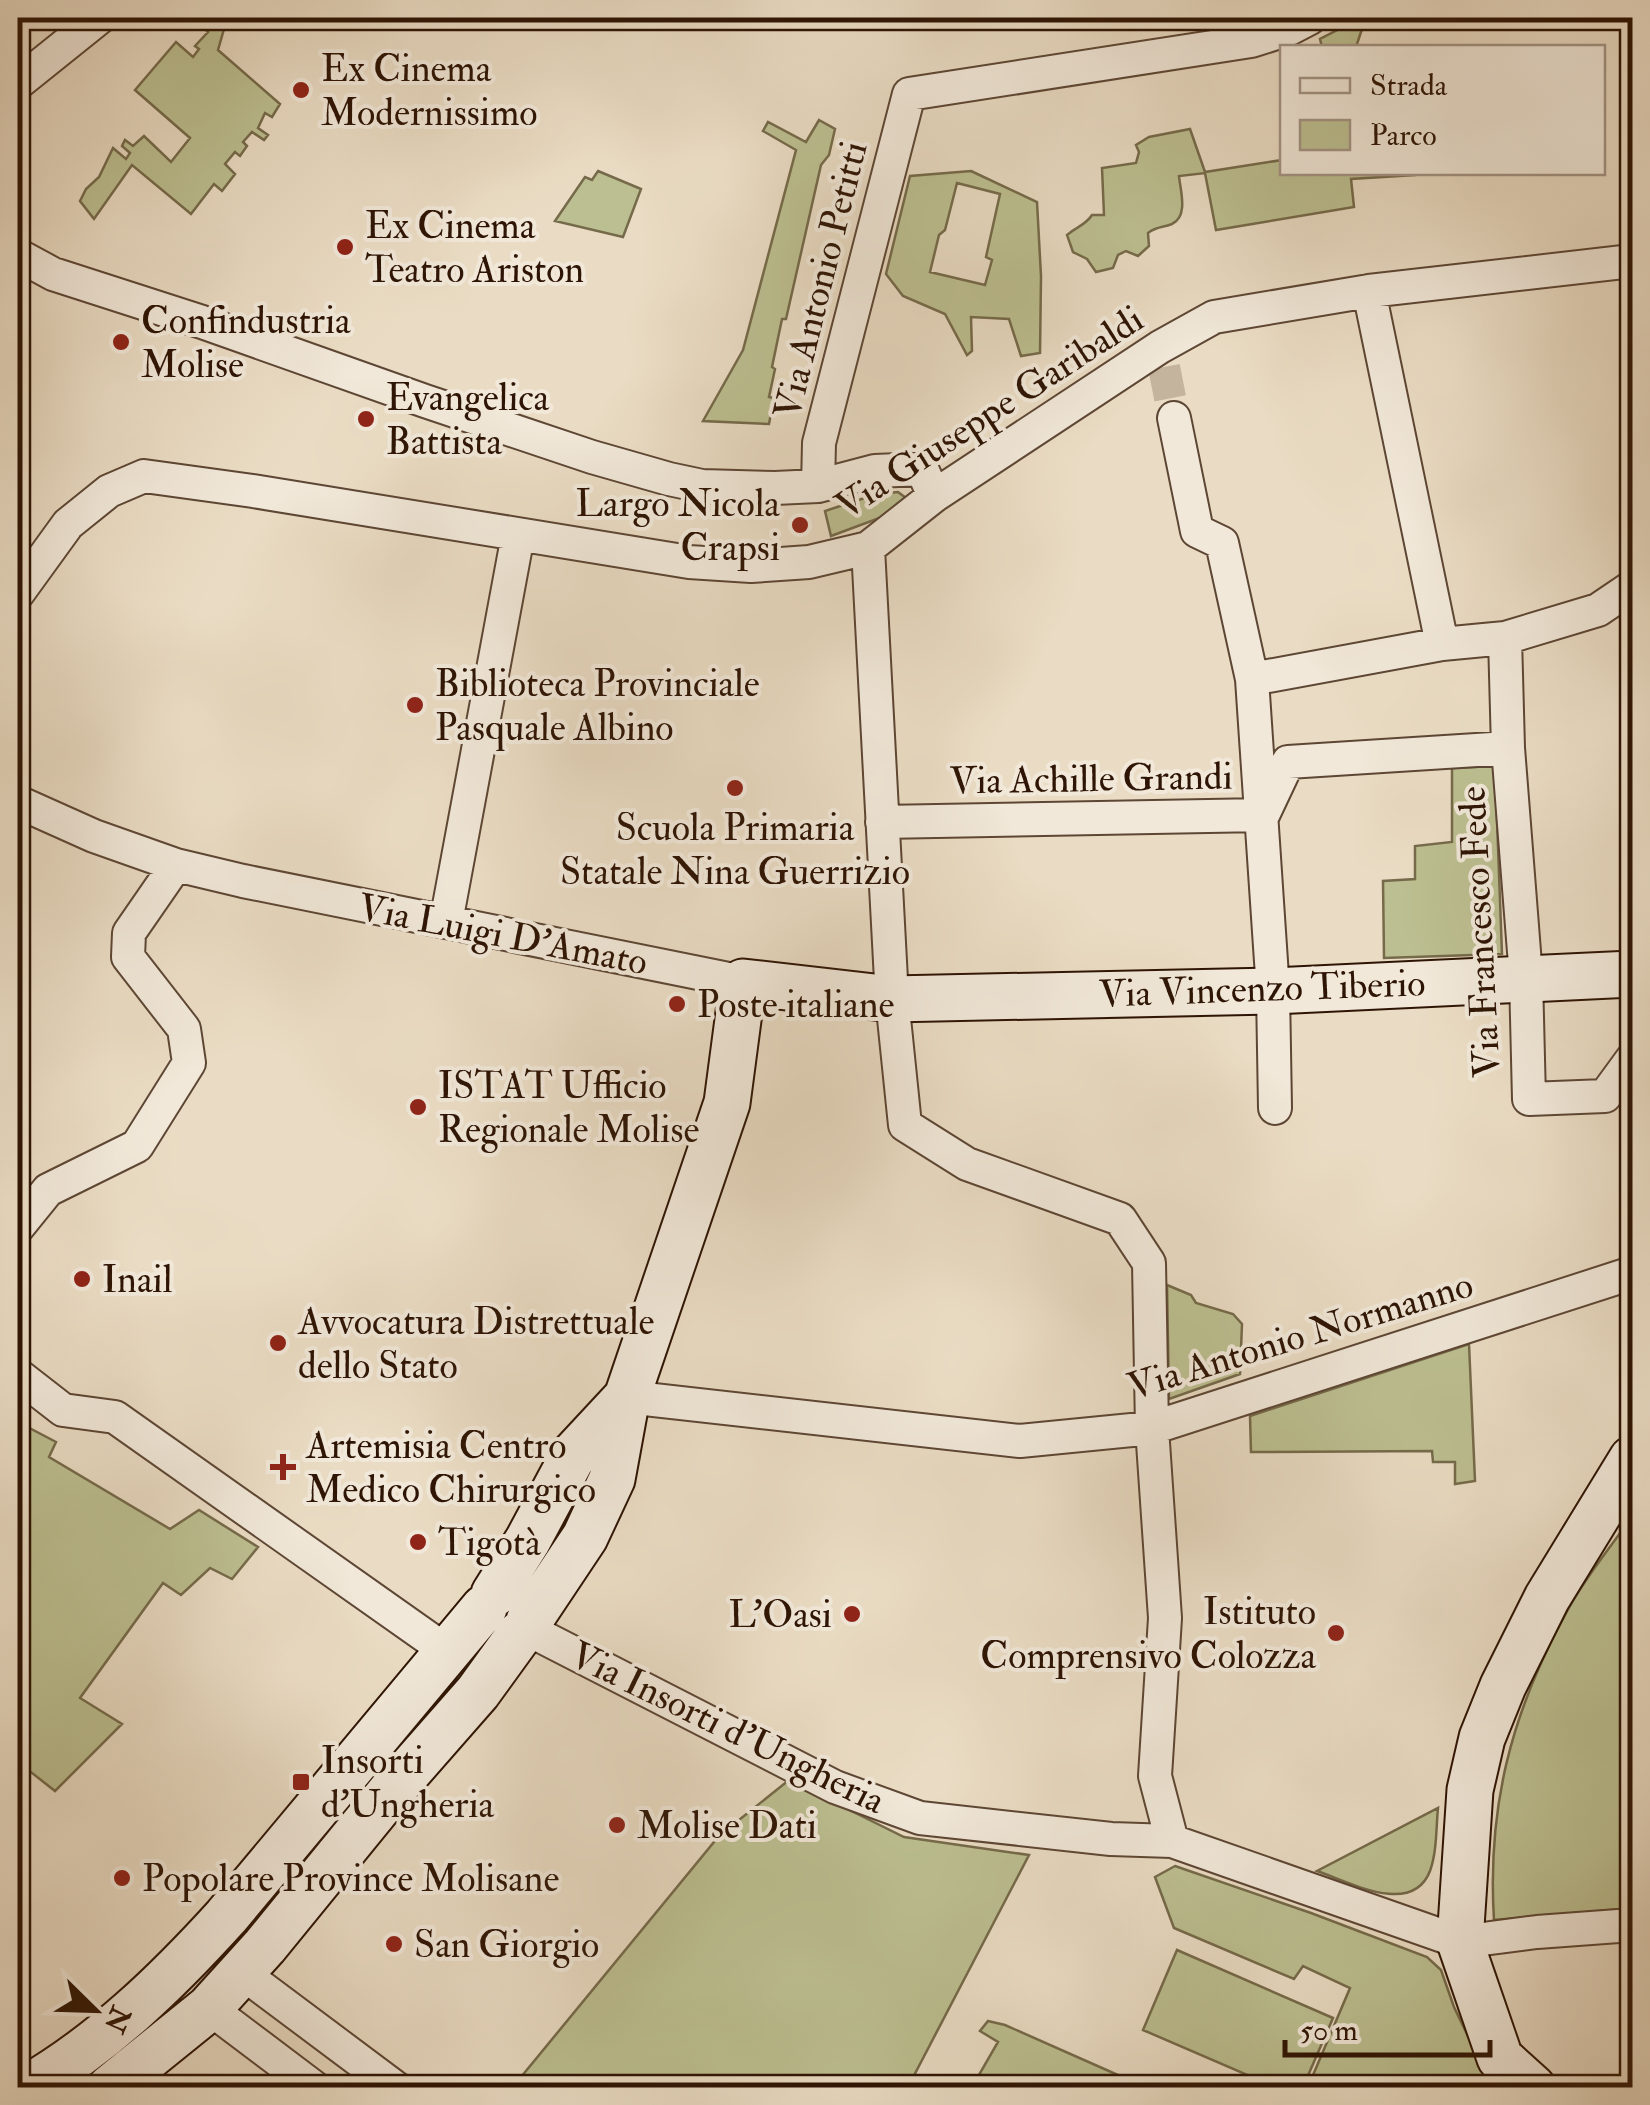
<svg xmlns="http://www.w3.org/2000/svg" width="1650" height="2105" font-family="'IM FELL Double Pica',serif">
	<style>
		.green { fill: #bcbf91; stroke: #756a4a; stroke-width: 2.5; fill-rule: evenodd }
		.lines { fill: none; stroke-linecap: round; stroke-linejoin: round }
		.street-tunnel { stroke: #c4b49e; stroke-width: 32; stroke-dasharray: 32 16; stroke-linecap: butt }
		.street-casing { stroke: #5d4634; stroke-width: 36 }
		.secondary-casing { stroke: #2e1404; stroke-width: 49 }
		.street { stroke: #f1e8d9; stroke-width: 32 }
		.secondary { stroke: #f1e8d9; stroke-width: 45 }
		.poi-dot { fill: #8f2418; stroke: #f1e8d9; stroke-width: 4 }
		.labels { text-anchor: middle; stroke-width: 8; stroke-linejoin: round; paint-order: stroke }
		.poi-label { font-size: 38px; fill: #2e1404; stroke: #f1e8d9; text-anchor: start }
		.street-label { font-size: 38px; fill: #2e1404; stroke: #f1e8d9 }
	</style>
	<rect width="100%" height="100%" fill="#eadcc4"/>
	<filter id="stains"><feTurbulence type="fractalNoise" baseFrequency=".002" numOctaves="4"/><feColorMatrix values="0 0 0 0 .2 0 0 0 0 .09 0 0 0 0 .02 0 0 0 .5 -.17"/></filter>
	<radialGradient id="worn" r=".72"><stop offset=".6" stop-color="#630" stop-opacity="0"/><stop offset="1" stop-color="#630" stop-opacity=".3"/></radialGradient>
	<path class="green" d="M 198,18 L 216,18 L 224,29 L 218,50 L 280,104 L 272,117 L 265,113 L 258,128 L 268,135 L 264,140 L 252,132 L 243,142 L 247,146 L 240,156 L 235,152 L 225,164 L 235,174 L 222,191 L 214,184 L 191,214 L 132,165 L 94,219 L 80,201 L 86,189 L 99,177 L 113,148 L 126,159 L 130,153 L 122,146 L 125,140 L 133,146 L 144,136 L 171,162 L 190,138 L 135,90 L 176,42 L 193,57 L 199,49 L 195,46 L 208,32 L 196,20 Z
		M 1365,19 L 1372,25 L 1362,29 L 1356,47 L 1322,47 L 1320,39 L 1353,22 Z
		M 819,120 L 835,129 L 829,155 L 821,165 L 786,319 L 782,319 L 772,367 L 775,369 L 769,397 L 774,398 L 769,424 L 703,421 L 743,350 L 796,150 L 763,131 L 768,122 L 806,142 Z
		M 1190,129 L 1205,172 L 1282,160 L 1282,172 L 1416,173 L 1415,175 L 1351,179 L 1354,207 L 1216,230 L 1205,173 L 1179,176 C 1180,189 1189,216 1172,224 C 1162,228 1157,226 1148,233 L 1149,246 L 1138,256 L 1126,251 L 1118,255 L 1113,268 L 1096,272 L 1087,259 L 1073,252 L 1067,235 C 1076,227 1086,225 1092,215 L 1104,215 L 1102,168 L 1136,163 L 1139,152 L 1136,145 L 1149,137 Z
		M 598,171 L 641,189 L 623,237 L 555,221 L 585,177 L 592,180 Z
		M 971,171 L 1037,202 L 1041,276 L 1040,353 L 1021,356 L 1009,319 L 971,317 L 972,351 L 967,355 L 945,314 L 903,296 L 886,274 L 910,176 ZM 957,183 L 1000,194 L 986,257 L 992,260 L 985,285 L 930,272 L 939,235 L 945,230 Z
		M 898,492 L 906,498 L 901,510 L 831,536 L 825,511 L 877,494 Z
		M 1495,766 L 1502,954 L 1384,958 L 1383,881 L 1415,879 L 1415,846 L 1452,842 L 1452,768 Z
		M 1167,1285 L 1191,1295 L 1196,1303 L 1233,1314 L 1242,1324 L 1240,1374 L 1169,1399 Z
		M 1469,1344 L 1475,1481 L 1455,1484 L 1455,1462 L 1433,1462 L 1432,1451 L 1251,1452 L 1250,1416 Z
		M 18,1422 L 56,1442 L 49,1457 L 170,1529 L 199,1510 L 258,1547 L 232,1579 L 210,1568 L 181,1595 L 163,1583 L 80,1698 L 122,1724 L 55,1791 L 18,1762 Z
		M 1626,1525 L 1632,1553 L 1632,1612 L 1622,1651 L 1626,1737 L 1632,1756 L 1632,1908 L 1494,1920 C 1487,1808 1511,1714 1565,1615 C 1582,1583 1605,1554 1626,1525 Z
		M 789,1780 L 904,1837 L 1029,1855 L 908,2087 L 512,2088 L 719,1836 Z
		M 1438,1808 C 1436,1828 1437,1852 1430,1871 C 1412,1917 1349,1882 1317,1871 Z
		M 1175,1866 L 1311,1913 L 1427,1957 L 1441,1970 L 1454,2007 L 1475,2051 L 1503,2087 L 1308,2087 L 1350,1988 L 1303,1966 L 1294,1979 L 1174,1928 L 1155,1877 Z
		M 1177,1950 L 1333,2018 L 1303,2087 L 1275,2087 L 1143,2030 Z
		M 988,2021 L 1005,2025 L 1145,2087 L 972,2087 L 998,2042 L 980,2031 Z"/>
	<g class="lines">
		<path class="street-tunnel" d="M 1164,367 L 1174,418"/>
		<g class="street-casing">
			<path id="street" d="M 18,83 L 99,18
				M 18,255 L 53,274 L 202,322 L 425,401 L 592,457 L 669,479 L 702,486 L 775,488 L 818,486 L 875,471 L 922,469 L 934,496
				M 1369,291 L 1442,644
				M 1174,418 L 1197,531 L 1222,543 L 1252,679 L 1273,991 L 1275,1108
				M 818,486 L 819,443 L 909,94 L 1251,41 L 1289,29 L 1310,18
				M 868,548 L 892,999 L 905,1125 L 967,1164 L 1120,1219 L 1149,1263 L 1152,1428 L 1165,1618 L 1155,1776 L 1172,1841
				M 18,593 L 68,524 L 109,491 L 144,476 L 253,491 L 689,562 L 751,566 L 809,562 L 868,548 L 934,496 L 1160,347 L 1214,317 L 1369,291 L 1632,261
				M 1505,638 L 1508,748 L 1526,977 L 1529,1099 L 1605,1096 L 1632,1059
				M 1252,679 L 1442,644 L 1505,638 L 1598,610 L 1632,587
				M 18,802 L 94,836 L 176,865 L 243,881 L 743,982
				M 882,822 L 1263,815 L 1288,762 L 1508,748
				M 446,922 L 518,535
				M 18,1227 L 48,1190 L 137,1146 L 189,1063 L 184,1029 L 128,957 L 129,933 L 176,865
				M 18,1375 L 63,1410 L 115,1417 L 448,1652
				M 627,1397 L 1020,1441 L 1152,1428 L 1632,1273
				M 525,1628 L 835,1787 L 920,1818 L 1111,1839 L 1172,1841 L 1460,1942 L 1537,1932 L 1632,1925
				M 241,1972 L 396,2088
				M 209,2008 L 315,2088"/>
		</g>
		<g class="secondary-casing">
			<path id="secondary" d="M 494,1594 L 528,1540 L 574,1454 L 627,1397
				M 529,1621 L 585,1537 L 612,1479 L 627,1397 L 727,1103 L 743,982 L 892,999 L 1273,991 L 1632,974
				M 27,2088 C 103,2044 167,1982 226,1917 L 484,1608
				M 110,2088 L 209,2008 L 265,1946 L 393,1789 L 478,1692 L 520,1634
				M 1533,2088 L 1500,2058 L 1460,1942 L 1470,1790 L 1482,1738 L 1503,1686 L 1547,1598 L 1632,1459"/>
		</g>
		<use href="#street" class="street"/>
		<use href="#secondary" class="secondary"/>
	</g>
	<g class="poi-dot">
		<circle cx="301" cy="90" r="10"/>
		<circle cx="345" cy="247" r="10"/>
		<circle cx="121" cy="342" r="10"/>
		<circle cx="366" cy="419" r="10"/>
		<circle cx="800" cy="525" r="10"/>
		<circle cx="415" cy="705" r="10"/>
		<circle cx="735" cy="788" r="10"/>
		<circle cx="677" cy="1004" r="10"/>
		<circle cx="418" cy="1107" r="10"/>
		<circle cx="82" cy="1279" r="10"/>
		<circle cx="278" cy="1343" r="10"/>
		<path d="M278 1452h10v10h10v10h-10v10h-10v-10h-10v-10h10z"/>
		<circle cx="418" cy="1542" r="10"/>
		<circle cx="852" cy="1614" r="10"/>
		<circle cx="1336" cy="1633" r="10"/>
		<rect x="291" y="1772" width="20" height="20" rx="5"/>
		<circle cx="617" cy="1825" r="10"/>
		<circle cx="122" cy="1878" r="10"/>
		<circle cx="394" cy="1944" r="10"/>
	</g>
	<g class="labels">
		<g class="poi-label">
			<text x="321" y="81">Ex Cinema<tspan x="321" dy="44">Modernissimo</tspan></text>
			<text x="365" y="238">Ex Cinema<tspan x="365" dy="44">Teatro Ariston</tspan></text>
			<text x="141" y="333">Confindustria<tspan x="141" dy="44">Molise</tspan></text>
			<text x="386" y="410">Evangelica<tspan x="386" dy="44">Battista</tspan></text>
			<text x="780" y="516" text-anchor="end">Largo Nicola<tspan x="780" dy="44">Crapsi</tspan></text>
			<text x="435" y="696">Biblioteca Provinciale<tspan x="435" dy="44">Pasquale Albino</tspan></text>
			<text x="735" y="840" text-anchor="middle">Scuola Primaria<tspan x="735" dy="44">Statale Nina Guerrizio</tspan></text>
			<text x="697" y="1017">Poste italiane</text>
			<text x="438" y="1098">ISTAT Ufficio<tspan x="438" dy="44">Regionale Molise</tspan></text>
			<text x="102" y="1292">Inail</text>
			<text x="298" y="1334">Avvocatura Distrettuale<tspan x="298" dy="44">dello Stato</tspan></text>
			<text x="306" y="1458">Artemisia Centro<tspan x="306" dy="44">Medico Chirurgico</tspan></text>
			<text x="438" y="1555">Tigotà</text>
			<text x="1316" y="1624" text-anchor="end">Istituto<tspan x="1316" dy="44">Comprensivo Colozza</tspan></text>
			<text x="832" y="1627" text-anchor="end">L'Oasi</text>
			<text x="321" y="1773">Insorti<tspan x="321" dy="44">d'Ungheria</tspan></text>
			<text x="637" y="1838">Molise Dati</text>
			<text x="142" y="1891">Popolare Province Molisane</text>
			<text x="414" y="1957">San Giorgio</text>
		</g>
		<g class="street-label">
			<text transform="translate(820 280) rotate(-76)" y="13">Via Antonio Petitti</text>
			<text transform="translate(989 412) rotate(-33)" y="13">Via Giuseppe Garibaldi</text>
			<text transform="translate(1091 778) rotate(-1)" y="13">Via Achille Grandi</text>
			<text transform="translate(1479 932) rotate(-93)" y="13">Via Francesco Fede</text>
			<text transform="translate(503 934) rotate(11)" y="13">Via Luigi D'Amato</text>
			<text transform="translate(1262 988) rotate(-2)" y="13">Via Vincenzo Tiberio</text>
			<text transform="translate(1300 1335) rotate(-17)" y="13">Via Antonio Normanno</text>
			<text transform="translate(728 1727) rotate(26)" y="13">Via Insorti d'Ungheria</text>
		</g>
	</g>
	<rect width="1650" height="2105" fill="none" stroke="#eadcc4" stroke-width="60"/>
	<rect x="20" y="20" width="1610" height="2065" fill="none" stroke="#2e1404" stroke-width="5"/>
	<rect x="30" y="30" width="1590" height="2045" fill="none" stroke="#2e1404" stroke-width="2.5"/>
	<rect x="1280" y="45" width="325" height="130" fill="#f1e8d9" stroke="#a39384" stroke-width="2.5"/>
	<rect x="1300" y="78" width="50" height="15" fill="#f1e8d9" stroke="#a39384" stroke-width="2.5"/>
	<text x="1370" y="95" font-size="30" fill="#2e1404">Strada</text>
	<rect x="1300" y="120" width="50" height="30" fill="#bcbf91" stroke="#a39384" stroke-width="2.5"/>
	<text x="1370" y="145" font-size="30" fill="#2e1404">Parco</text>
	<g transform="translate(95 2010) rotate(113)" stroke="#f1e8d9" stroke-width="8" paint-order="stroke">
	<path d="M0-8L18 38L0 25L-18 38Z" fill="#2e1404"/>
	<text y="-15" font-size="28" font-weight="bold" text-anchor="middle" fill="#2e1404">N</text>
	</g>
	<path d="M1285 2040v15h205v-15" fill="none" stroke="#2e1404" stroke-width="5"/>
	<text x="1300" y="2040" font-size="30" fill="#2e1404" stroke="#f1e8d9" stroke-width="8" paint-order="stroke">50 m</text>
	<rect width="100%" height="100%" filter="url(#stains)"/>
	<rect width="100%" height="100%" fill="url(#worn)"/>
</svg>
